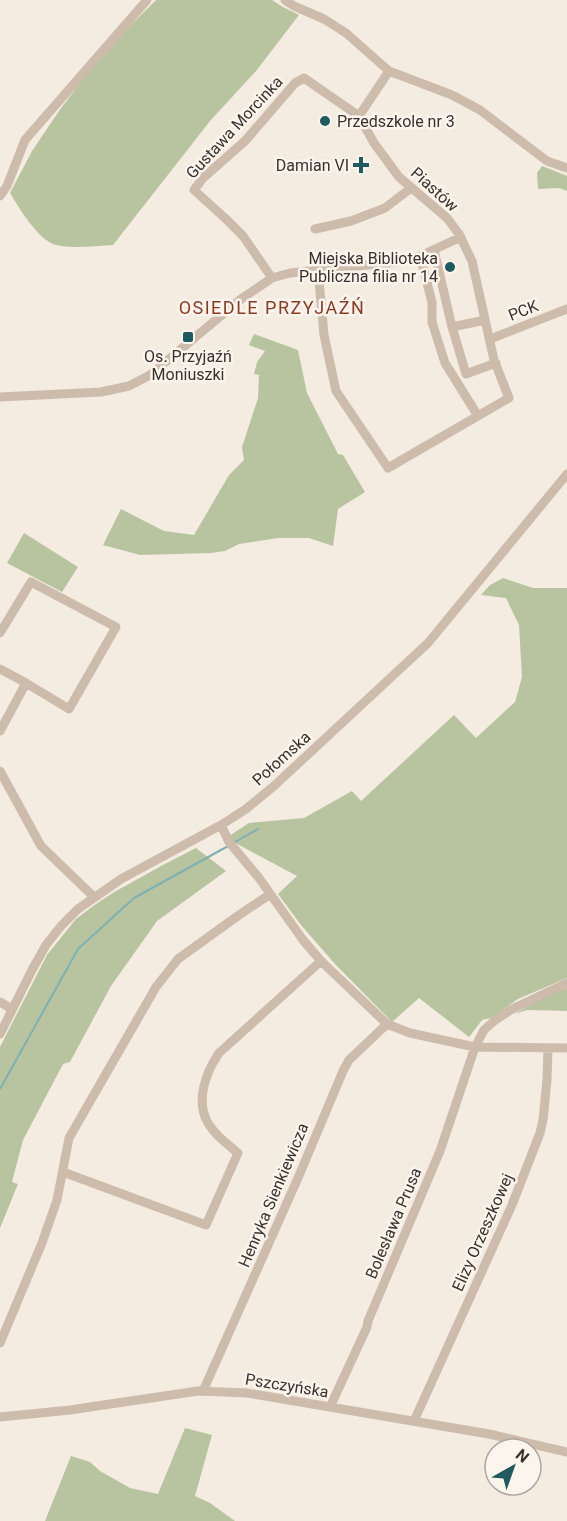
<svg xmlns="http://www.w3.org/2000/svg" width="567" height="1521" font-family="Roboto,sans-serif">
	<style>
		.green { fill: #b8c4a0 }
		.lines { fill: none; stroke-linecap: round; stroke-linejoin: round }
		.stream { stroke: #7fb0b2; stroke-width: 2 }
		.minor { stroke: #cdbbac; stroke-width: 9 }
		.poi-dot { fill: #1f5a5e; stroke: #fbf5ee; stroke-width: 2 }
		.labels { text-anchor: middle; stroke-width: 5; stroke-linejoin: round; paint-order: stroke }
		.poi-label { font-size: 16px; fill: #3b302b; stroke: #fbf5ee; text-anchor: end }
		.street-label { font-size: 16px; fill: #3b302b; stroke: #fbf5ee }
		.neighbourhood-label { font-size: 18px; letter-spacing: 1.5px; fill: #8c3b22; stroke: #fbf5ee }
	</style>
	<rect width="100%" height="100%" fill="#f4ebe1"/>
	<path class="green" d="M 156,0 L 272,0 L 283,7 L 299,15 L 256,71 L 210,121 L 113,245 C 95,246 74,249 56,245 C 38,240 19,208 10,193 L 32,151 L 59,111 L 101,55 Z
		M 542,166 L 567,176 L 567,191 L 559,188 L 538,189 L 537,173 Z
		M 254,334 L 298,350 L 307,393 L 338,454 L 343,455 L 365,492 L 338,509 L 333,546 L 309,538 L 278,538 L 239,544 L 225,551 L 211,553 L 140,555 L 103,545 L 121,509 L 164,531 L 194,535 L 229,475 L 244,460 L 242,447 L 258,398 L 259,375 L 254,374 L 257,362 L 265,351 L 249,345 Z
		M 24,533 L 78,567 L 62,592 L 7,563 Z
		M 503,578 L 533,588 L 567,588 L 567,978 L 518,999 L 491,1018 L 482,1020 L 469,1037 L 419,998 L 392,1022 L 335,964 L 301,925 L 278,894 L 297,876 L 226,838 L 249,823 L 304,818 L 352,791 L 361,801 L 454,715 L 476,738 L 515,702 L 522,677 L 519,625 L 506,598 L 481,595 L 490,585 Z
		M 196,848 L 226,871 L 157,921 L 111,986 L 70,1062 L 63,1064 L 23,1140 L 12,1182 L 18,1184 L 0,1228 L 0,1047 L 47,955 L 76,919 L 96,904 L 116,891 L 163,865 Z
		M 567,988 L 567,1011 L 527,1010 L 514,1014 L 554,992 Z
		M 185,1428 L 212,1435 L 195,1496 L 210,1503 L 235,1521 L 45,1521 L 71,1456 L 90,1462 L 100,1471 L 130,1488 L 158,1494 Z"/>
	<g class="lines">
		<path class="stream" d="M 235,842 L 258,829
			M 0,1089 L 78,949 L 134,898 L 230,845"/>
		<path class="minor" d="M 285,0 L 294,6 L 324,19 L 346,33 L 389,71 L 452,95 L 480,110 L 547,161 L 567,168
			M 359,116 L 389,71
			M 0,196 L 7,186 L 25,140 L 147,0
			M 315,229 L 351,221 L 385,208 L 411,188
			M 434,250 L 452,327 L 466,374 L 496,363
			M 420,256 L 432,302 L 432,322 L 445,363 L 478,416
			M 272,278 L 243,236 L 226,219 L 194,190 L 203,178 L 245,141 L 295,83 L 304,78 L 359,116 L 374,143 L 399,177 L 447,218 L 459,234 L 472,261 L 494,360 L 509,398 L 388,468 L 336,391 L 324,335 L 318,270
			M 452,327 L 485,320
			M 490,339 L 567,309
			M 0,397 L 101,392 L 129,386 L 150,375 L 241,299 L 272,278 L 290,273 L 397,262 L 420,256 L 461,237
			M 0,633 L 31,582 L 116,627 L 69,709 L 26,683 L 0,669
			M 0,731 L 26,683
			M 0,771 L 41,846 L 94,897
			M 221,825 L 229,842 L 259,878 L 303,940 L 321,961 L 387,1024 L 410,1033 L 475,1047 L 567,1048
			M 0,1002 L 12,1009
			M 0,1034 L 32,970 L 46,945 L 61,926 L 78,909 L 121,879 L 221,825 L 246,809 L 274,786 L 428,643 L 567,474
			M 63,1172 L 206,1225 L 238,1153 C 227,1144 215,1135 208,1123 C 195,1101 206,1072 219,1053 L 321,961
			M 0,1343 L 42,1243 L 57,1200 L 69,1138 L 156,987 L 178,959 L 239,915 L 269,895
			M 203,1391 L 298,1178 L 343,1071 L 349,1060 L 387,1024
			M 330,1407 L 367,1327 L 368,1321 L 440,1151 L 475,1047 L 484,1030 L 494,1021 L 512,1009 L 567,983
			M 0,1417 L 70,1410 L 198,1391 L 247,1393 L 489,1434 L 567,1452
			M 414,1421 L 512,1205 L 540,1133 L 543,1120 L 547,1080 L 548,1048"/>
	</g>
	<g class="poi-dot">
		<circle cx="325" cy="121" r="6"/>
		<path d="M358 156h6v6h6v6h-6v6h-6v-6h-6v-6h6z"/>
		<circle cx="450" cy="267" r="6"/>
		<rect x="182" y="331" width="12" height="12" rx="3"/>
	</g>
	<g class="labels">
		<g class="poi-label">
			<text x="337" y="127" text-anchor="start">Przedszkole nr 3</text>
			<text x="349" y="171">Damian VI</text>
			<text x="438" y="264">Miejska Biblioteka<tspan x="438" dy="18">Publiczna filia nr 14</tspan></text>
			<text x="188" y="362" text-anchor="middle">Os. Przyjaźń<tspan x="188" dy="18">Moniuszki</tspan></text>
		</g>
		<g class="street-label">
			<text transform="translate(234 127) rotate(-47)" y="6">Gustawa Morcinka</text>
			<text transform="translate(435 189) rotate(42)" y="6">Piastów</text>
			<text transform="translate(523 310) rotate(-21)" y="6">PCK</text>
			<text transform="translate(281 758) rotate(-42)" y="6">Połomska</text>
			<text transform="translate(273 1195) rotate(-67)" y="6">Henryka Sienkiewicza</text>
			<text transform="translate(393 1223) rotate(-67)" y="6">Bolesława Prusa</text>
			<text transform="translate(482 1232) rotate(-66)" y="6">Elizy Orzeszkowej</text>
			<text transform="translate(287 1385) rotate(9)" y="6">Pszczyńska</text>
		</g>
		<g class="neighbourhood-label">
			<text x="272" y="314">OSIEDLE PRZYJAŹŃ</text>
		</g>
	</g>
	<g transform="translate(513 1467) rotate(40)"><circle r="28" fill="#fbf5ee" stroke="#aea6a0" stroke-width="1.5"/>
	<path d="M0-4.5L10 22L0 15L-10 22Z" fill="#1f5a5e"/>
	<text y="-9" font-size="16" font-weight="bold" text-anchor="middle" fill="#3b302b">N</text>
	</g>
</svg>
